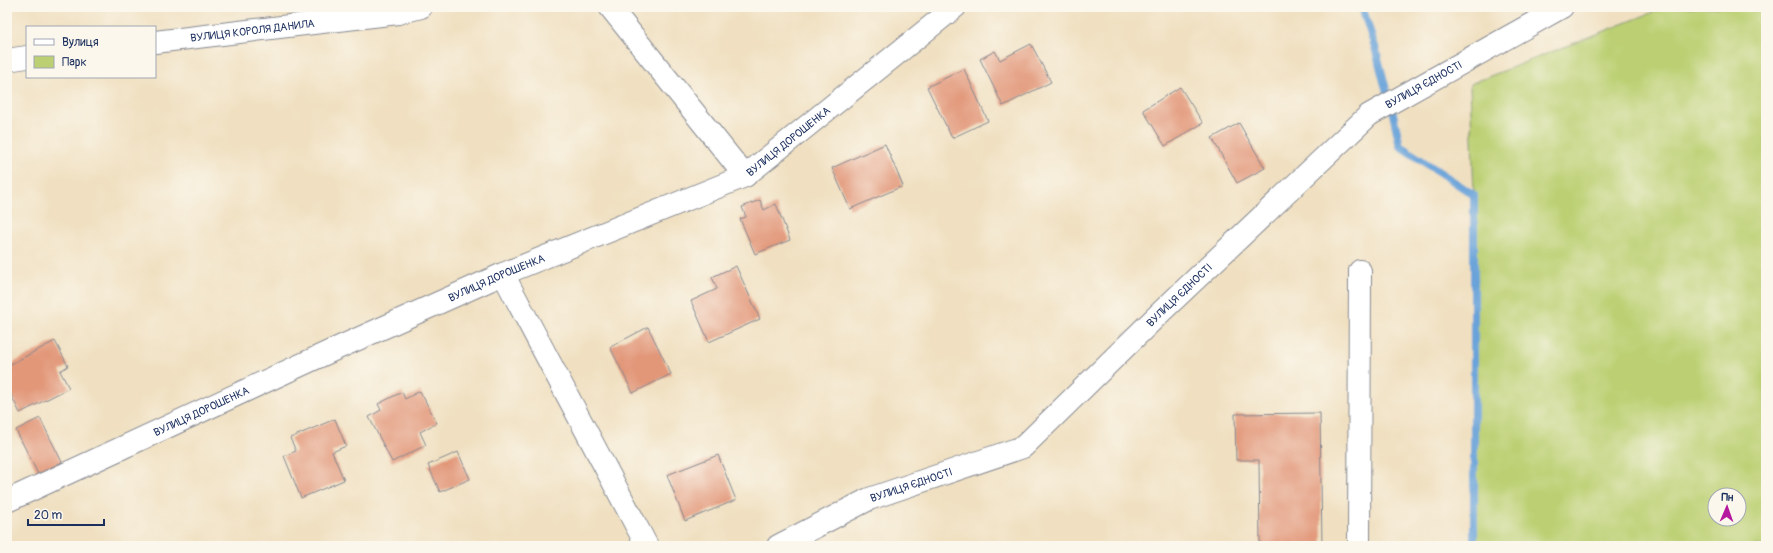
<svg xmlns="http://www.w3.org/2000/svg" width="1773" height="553" font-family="Pangolin,sans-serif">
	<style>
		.green { fill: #bcd073; stroke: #6c8068; fill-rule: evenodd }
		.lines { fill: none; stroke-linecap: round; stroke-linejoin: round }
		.stream { stroke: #69a3d9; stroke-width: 8 }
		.building { fill: #e29779 }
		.minor-casing { stroke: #868890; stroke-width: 24 }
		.minor { stroke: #fff; stroke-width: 22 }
		.labels { text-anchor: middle; stroke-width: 3; stroke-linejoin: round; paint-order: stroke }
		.street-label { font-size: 11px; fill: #1b2f5e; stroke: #fbf7ec }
	</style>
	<rect width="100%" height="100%" fill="#fbf7ec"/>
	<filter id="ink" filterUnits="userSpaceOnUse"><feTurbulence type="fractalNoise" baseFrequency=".025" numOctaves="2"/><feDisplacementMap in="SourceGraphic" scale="8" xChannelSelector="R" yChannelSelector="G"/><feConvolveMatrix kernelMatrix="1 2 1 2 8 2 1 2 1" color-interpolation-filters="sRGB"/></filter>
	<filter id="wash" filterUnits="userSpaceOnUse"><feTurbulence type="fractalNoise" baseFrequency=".012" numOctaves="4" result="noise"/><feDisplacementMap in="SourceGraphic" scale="16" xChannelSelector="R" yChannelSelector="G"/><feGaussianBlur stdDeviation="0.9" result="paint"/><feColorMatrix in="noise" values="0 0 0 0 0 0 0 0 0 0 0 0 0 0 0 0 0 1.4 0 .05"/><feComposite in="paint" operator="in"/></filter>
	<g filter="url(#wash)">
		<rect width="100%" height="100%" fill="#f0e0c1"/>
		<path class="green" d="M 1666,7 L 1766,7 L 1766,546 L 1474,546 L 1474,195 L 1470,84 ZM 1715,495 L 1739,495 L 1739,519 L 1715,519 Z"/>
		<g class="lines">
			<path class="stream" d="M 1362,7 L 1375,47 L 1387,93
				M 1392,109 L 1400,146 L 1474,195 L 1474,546"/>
		</g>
		<g id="blocks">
			<path class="building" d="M 1031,44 L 1051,82 L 1003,106 L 980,59 L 995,51 L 1000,60 Z
				M 964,69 L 988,121 L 952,138 L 927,87 Z
				M 1180,87 L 1203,123 L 1165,146 L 1143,110 Z
				M 1239,123 L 1265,168 L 1237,183 L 1212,138 Z
				M 885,144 L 903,186 L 850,209 L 832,168 Z
				M 760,200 L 764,210 L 776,204 L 790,240 L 755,254 L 740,219 L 746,217 L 742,207 Z
				M 736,266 L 760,319 L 709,342 L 691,301 L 717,289 L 712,277 Z
				M 648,327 L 671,374 L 633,393 L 610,347 Z
				M 55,341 L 68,366 L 60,371 L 69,388 L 20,413 L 7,387 L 7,366 Z
				M 420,391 L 437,423 L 420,432 L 426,445 L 392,462 L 369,417 L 381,410 L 378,404 L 402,392 L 405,399 Z
				M 1320,413 L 1322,546 L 1260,546 L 1259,460 L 1236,460 L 1235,414 Z
				M 40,418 L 62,462 L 38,474 L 16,430 Z
				M 335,419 L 346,446 L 332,452 L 344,480 L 301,498 L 284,456 L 296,451 L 290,438 Z
				M 458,452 L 470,479 L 440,492 L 428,465 Z
				M 718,455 L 736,500 L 685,521 L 667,475 Z"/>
		</g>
	</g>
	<g filter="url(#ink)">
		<use href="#blocks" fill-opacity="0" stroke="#868890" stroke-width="1"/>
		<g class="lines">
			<g class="minor-casing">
				<g id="minor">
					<path d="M 610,7 L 745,176"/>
					<path id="s1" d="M 155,42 L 398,13 L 421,7"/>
					<path d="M 7,60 L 27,57"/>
					<path d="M 503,274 L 647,546"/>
					<path id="s2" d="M 7,501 L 331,351 L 503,274 L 745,176 L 955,7"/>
					<path id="s3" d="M 778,546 L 869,499 L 1023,447 L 1161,312 L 1369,115 L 1562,7"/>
					<path d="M 1359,546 L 1360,271"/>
				</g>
			</g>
			<use href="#minor" class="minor"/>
		</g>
	</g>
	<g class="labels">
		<g class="street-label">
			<text dy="4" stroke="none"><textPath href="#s1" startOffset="98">ВУЛИЦЯ КОРОЛЯ ДАНИЛА</textPath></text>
			<text dy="4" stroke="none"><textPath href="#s3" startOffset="807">ВУЛИЦЯ ЄДНОСТІ</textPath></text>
			<text dy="4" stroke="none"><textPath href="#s2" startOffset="862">ВУЛИЦЯ ДОРОШЕНКА</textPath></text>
			<text dy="4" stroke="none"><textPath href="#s2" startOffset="538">ВУЛИЦЯ ДОРОШЕНКА</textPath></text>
			<text dy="4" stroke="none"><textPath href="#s3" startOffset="483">ВУЛИЦЯ ЄДНОСТІ</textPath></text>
			<text dy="4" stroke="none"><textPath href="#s2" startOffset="214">ВУЛИЦЯ ДОРОШЕНКА</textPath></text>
			<text dy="4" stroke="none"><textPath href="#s3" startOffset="147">ВУЛИЦЯ ЄДНОСТІ</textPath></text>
		</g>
	</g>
	<rect width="1773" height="553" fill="none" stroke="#fbf7ec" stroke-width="24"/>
	<rect x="26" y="26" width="130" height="52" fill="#fbf7ec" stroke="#a1a7b3"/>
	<rect x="34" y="39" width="20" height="6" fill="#ffffff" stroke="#a1a7b3"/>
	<text x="62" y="46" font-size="12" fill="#1b2f5e">Вулиця</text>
	<rect x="34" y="56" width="20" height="12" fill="#bcd073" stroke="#a1a7b3"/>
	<text x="62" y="66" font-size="12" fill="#1b2f5e">Парк</text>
	<g transform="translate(1727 507) rotate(2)"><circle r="19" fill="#fbf7ec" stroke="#a1a7b3"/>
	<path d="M0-3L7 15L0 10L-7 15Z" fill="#b5179e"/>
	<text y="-6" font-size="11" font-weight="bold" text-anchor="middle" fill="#1b2f5e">Пн</text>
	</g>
	<path d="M28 519v6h76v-6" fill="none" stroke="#1b2f5e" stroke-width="2"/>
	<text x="34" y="519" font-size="12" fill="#1b2f5e" stroke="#fbf7ec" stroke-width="3" paint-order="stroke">20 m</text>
</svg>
